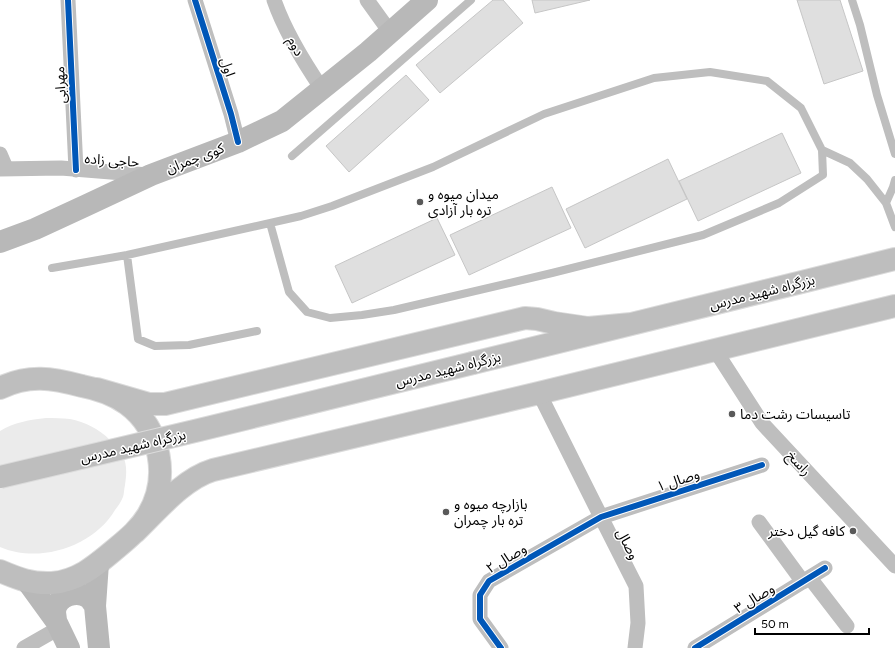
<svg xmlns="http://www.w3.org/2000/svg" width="895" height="648" font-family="Figtree,'Noto Sans Arabic',sans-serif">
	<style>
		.green { fill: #ebebeb }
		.building { fill: #dfdfdf; stroke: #c6c6c6 }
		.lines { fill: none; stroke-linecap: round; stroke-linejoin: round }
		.highway-casing { stroke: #dbdbdb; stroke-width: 24 }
		.lane { stroke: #bebebe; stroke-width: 8 }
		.street { stroke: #bebebe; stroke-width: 15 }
		.secondary { stroke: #b8b8b8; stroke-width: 22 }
		.highway { stroke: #bebebe; stroke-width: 22 }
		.highway-bridge-casing { stroke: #dbdbdb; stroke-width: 24; stroke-linecap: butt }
		.highway-bridge { stroke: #bebebe; stroke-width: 22 }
		.cycleway-casing { stroke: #fff; stroke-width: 8 }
		.cycleway { stroke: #0057b8; stroke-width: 6 }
		.poi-dot { fill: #595959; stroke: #fff; stroke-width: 1.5 }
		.labels { text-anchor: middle; stroke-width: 3; stroke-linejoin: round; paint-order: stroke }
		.street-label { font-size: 14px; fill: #000; stroke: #fff }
		.poi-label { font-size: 14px; fill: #000; stroke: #fff; text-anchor: start }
	</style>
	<rect width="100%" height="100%" fill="#fff"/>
	<path class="green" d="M 46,418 C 54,418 62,418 70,419 C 85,422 99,429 110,440 C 126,455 128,464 125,485 C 124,489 124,494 123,497 C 121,502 118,506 115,510 C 93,547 39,564 0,547 L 0,431 C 14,422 30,420 46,418 Z"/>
	<path class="building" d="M 493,0 L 503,0 L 523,23 L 440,93 L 416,65 Z
		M 532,0 L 590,0 L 535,13 Z
		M 797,0 L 840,0 L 863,71 L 824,84 Z
		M 406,75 L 429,100 L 349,172 L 326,146 Z
		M 782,133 L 801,173 L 698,221 L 679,181 Z
		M 668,159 L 687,199 L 585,248 L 566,209 Z
		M 552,187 L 571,228 L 469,275 L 450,235 Z
		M 437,218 L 455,255 L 352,303 L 335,266 Z"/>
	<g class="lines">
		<g class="highway-casing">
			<path id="highway" d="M 473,363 L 895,259
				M 0,388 C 29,374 52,378 82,386 C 98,389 113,394 127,404 C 161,429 170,478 148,515 C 139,530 126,540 113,551 C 94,567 77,581 52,583 C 31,584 19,579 0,571
				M 97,389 L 149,404 L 165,404 L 525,318 L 537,319 L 554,323 L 588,328 L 599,327 L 631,324
				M 135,532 C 157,511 183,479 213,470 L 539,393 L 895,306"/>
		</g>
		<path class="lane" d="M 852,0 L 860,25 L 877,95 L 895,154
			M 822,150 L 850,163 L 867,179 L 886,203 L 895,227
			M 292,156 L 471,0
			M 886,203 L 893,187 L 895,180
			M 127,255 L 138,339 L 155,346 L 189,345 L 257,331
			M 52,268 L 127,255 L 301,216 L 332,206 L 433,167 L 544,114 L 654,78 L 710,72 L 767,81 L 801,108 L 822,150 L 823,175 L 779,203 L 703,235 L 552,273 L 394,310 L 362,315 L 330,318 L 307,312 L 289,292 L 270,223"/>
		<path class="street" d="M 68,0 L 76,170
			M 195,0 L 231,114 L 238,142
			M 274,0 C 285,32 303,61 322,89
			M 367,0 L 390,32
			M 0,154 L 6,168
			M 0,169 L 61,168 L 148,175
			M 715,350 L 762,423 L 895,566
			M 539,393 L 601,517 L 636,586 L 638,623 L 635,648
			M 759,522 L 803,582
			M 810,578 L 847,626
			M 24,648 L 59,628
			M 501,648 L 480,619 L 480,595 L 489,581 L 601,517 L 762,465
			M 695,648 L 825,568"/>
		<path class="secondary" d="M 0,242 L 35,229 L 87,205 L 151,175 L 238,142 L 282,121 L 368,52 L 427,0
			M 98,563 L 95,606 L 99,648
			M 27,581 L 56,621 L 69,648
			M 56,621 C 56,618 55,614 55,611 C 57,596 77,589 89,598 C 91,600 93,603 95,606"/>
		<use href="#highway" class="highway"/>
		<g class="highway-bridge-casing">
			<path id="highway-bridge" d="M 0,477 L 199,430 L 473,363"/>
		</g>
		<use href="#highway-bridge" class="highway-bridge"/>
		<g class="cycleway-casing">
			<path id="cycleway" d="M 68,0 L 76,170
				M 195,0 L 231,114 L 238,142
				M 501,648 L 480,619 L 480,595 L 489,581 L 601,517 L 762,465
				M 695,648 L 825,568"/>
		</g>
		<use href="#cycleway" class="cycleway"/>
	</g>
	<g class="poi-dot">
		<circle cx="420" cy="202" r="4"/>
		<circle cx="732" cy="414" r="4"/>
		<circle cx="446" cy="512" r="4"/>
		<circle cx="853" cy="531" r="4"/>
	</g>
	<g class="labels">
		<g class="street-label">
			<text transform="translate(296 46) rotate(62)" y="5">دوم</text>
			<text transform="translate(228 67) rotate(72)" y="5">اول</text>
			<text transform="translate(60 85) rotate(-93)" y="5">مهرابی</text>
			<text transform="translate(195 158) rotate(-21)" y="5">کوی چمران</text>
			<text transform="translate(112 160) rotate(4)" y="5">حاجی زاده</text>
			<text transform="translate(762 292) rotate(-14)" y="5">بزرگراه شهید مدرس</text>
			<text transform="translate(448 369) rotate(-14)" y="5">بزرگراه شهید مدرس</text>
			<text transform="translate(133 446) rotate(-13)" y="5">بزرگراه شهید مدرس</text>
			<text transform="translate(799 463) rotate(47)" y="5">راسخ</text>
			<text transform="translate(678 480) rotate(-18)" y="5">وصال ۱</text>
			<text transform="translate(628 544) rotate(63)" y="5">وصال</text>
			<text transform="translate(506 558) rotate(-31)" y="5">وصال ۲</text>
			<text transform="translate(754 598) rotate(-31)" y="5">وصال ۳</text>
		</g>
		<g class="poi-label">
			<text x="428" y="199">میدان میوه و<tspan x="428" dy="16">تره بار آزادی</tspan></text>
			<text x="740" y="419">تاسیسات رشت دما</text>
			<text x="454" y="509">بازارچه میوه و<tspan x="454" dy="16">تره بار چمران</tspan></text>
			<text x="845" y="536" text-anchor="end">کافه گیل دختر</text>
		</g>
	</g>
	<path d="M755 628v6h114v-6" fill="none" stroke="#000000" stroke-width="2"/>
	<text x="761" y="628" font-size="12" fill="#000000" stroke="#ffffff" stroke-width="3" paint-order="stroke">50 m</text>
</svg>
